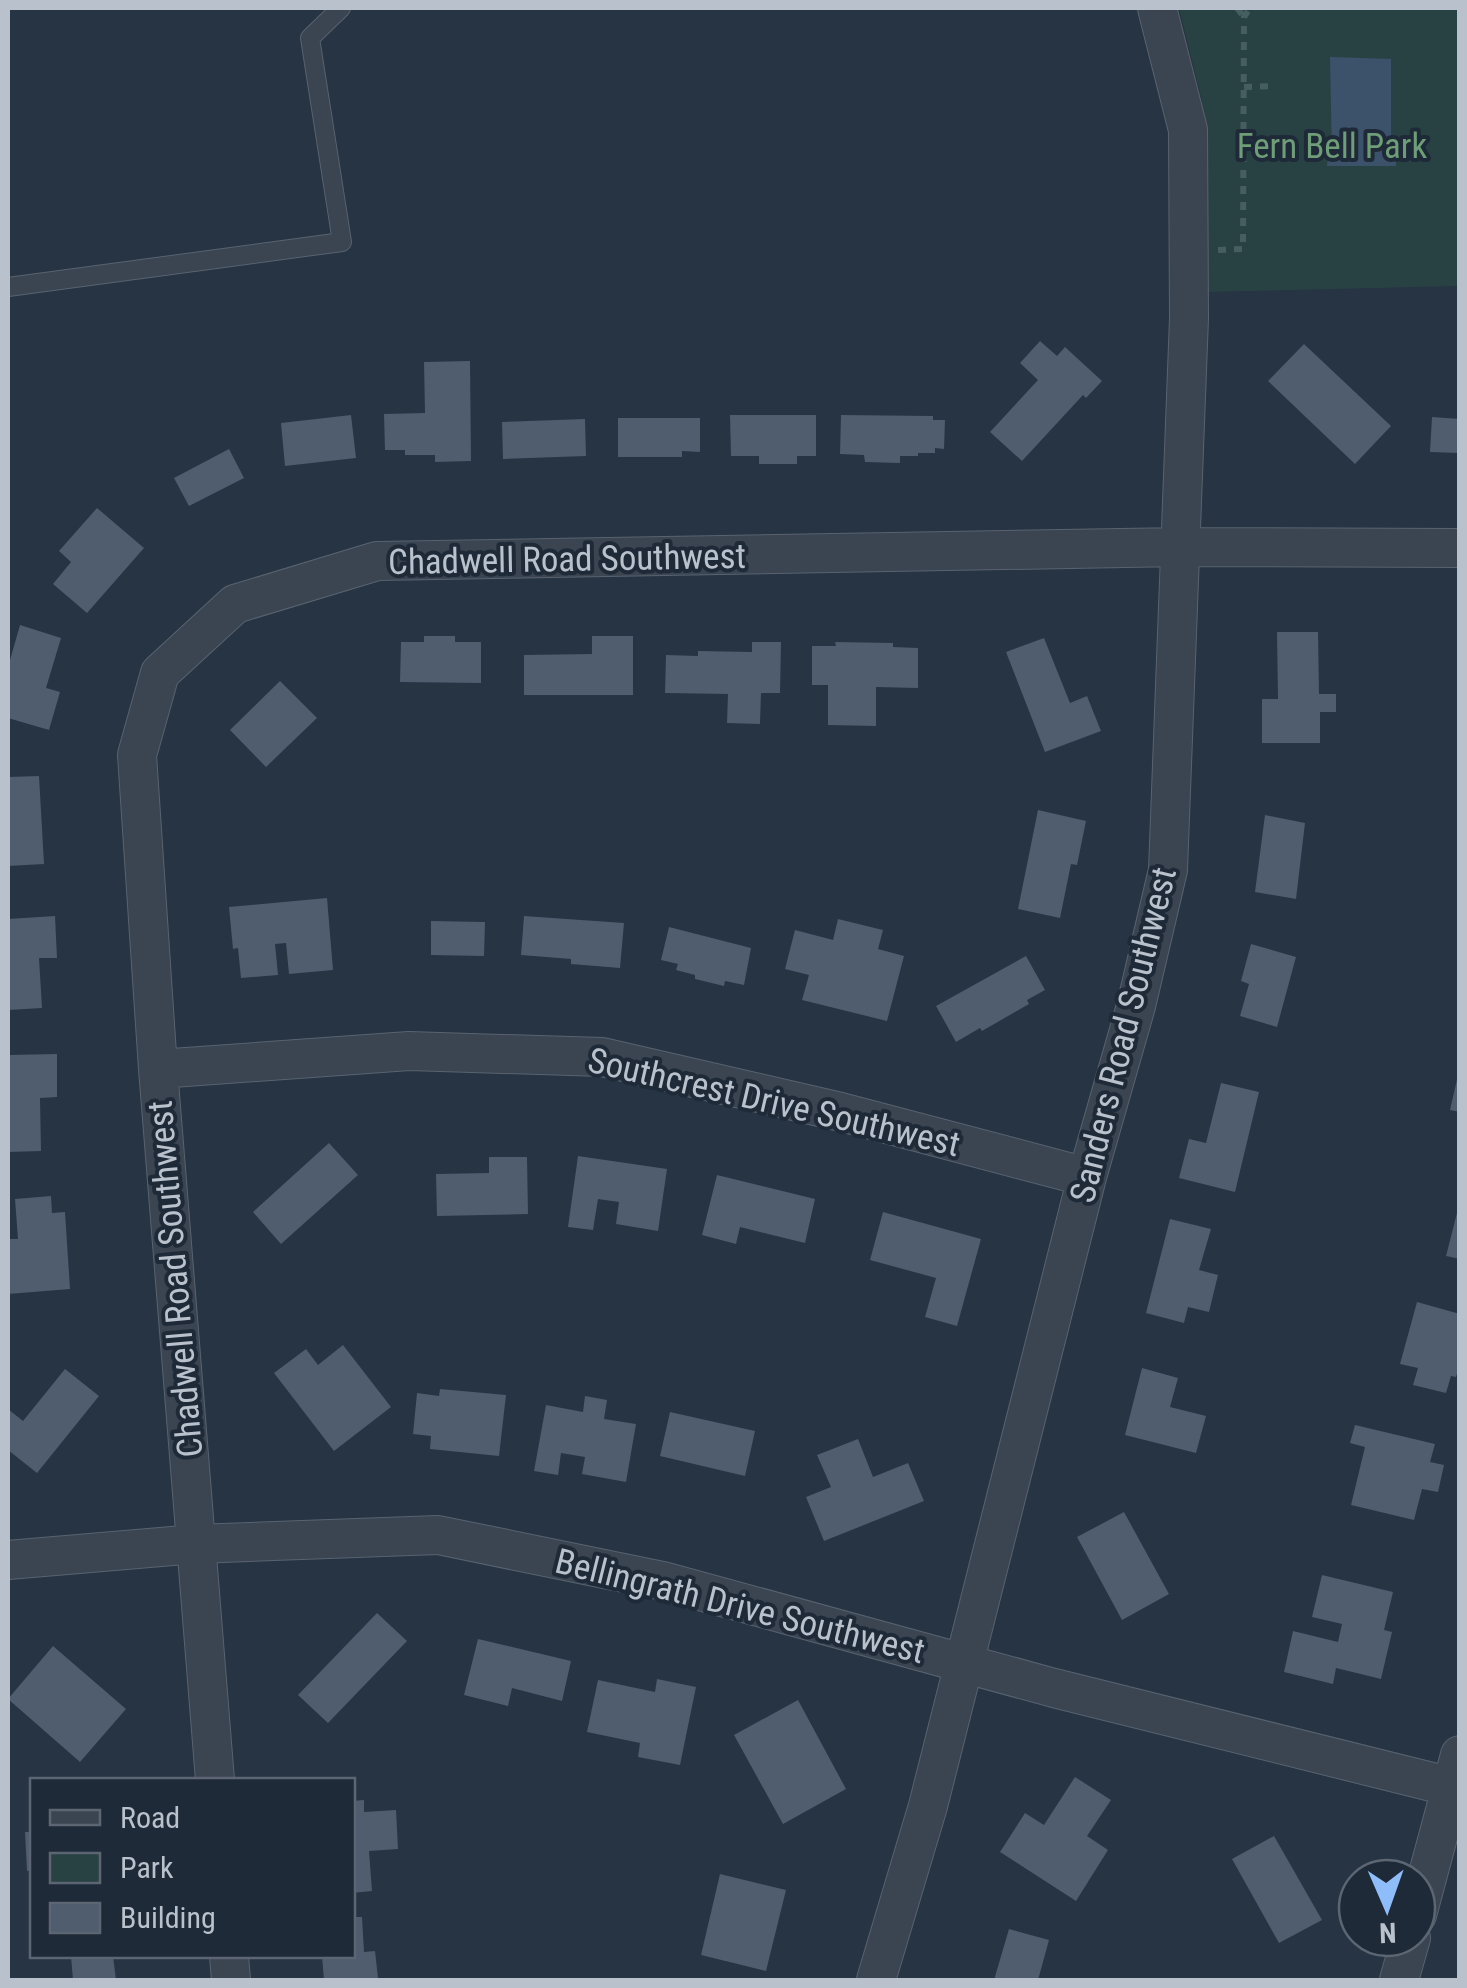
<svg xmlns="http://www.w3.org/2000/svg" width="1467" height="1988" font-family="'Roboto Condensed',sans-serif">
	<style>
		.green { fill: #284244 }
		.water { fill: #3c526b }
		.building { fill: #4f5d6e }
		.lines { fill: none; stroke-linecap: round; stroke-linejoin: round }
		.lane-casing { stroke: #596370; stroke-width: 20 }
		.street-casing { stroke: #596370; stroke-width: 40 }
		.path { stroke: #475e60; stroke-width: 6; stroke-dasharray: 8 8; stroke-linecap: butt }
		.lane { stroke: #3b4552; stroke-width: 18 }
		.street { stroke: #3b4552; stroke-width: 38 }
		.labels { text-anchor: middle; stroke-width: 8; stroke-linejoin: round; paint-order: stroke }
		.park-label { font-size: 35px; fill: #6f9d77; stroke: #1f2a38 }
		.street-label { font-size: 35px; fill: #b8c1cc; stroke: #1f2a38 }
	</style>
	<rect width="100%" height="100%" fill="#263443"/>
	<path class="green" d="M 1179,8 L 1459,8 L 1459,286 L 1206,292 L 1202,101 Z"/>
	<path class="water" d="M 1330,57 L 1391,59 L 1391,157 L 1396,158 L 1396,166 L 1327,166 L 1328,158 L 1332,157 Z"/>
	<path class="building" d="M 1040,341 L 1057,356 L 1065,347 L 1102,381 L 1086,398 L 1083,395 L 1022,461 L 990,432 L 1038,380 L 1020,363 Z
		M 1304,344 L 1391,426 L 1355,464 L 1268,381 Z
		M 470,361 L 471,461 L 435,462 L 435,455 L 405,455 L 405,450 L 385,450 L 384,414 L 425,413 L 424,362 Z
		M 351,415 L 356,458 L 285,466 L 281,423 Z
		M 730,415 L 816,415 L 816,456 L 797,456 L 797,464 L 759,464 L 759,456 L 731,456 Z
		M 841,415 L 933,416 L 933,420 L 945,420 L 944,449 L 935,448 L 935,453 L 918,453 L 918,456 L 900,456 L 900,463 L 865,462 L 864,455 L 840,454 Z
		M 1432,417 L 1460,419 L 1460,453 L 1430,452 Z
		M 618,418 L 700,418 L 700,452 L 682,451 L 682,457 L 618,457 Z
		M 585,419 L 586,456 L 503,459 L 502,422 Z
		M 229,449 L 244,478 L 189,506 L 174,478 Z
		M 97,508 L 144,548 L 87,613 L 53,584 L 71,562 L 59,551 Z
		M 20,625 L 61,638 L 46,688 L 60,692 L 49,730 L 8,718 L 8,667 Z
		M 1277,632 L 1318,632 L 1319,694 L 1336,694 L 1336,712 L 1320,712 L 1320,743 L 1262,743 L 1262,699 L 1278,699 Z
		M 424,636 L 455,636 L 455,642 L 481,642 L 481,683 L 400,682 L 401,642 L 424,642 Z
		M 592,636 L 633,636 L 633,695 L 524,695 L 524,655 L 592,654 Z
		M 1044,638 L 1070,703 L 1087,696 L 1101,731 L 1045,752 L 1006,652 Z
		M 752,642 L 781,642 L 780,693 L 761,693 L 760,724 L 727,723 L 728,694 L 665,693 L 666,655 L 698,656 L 698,651 L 752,652 Z
		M 835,642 L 893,643 L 893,647 L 918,648 L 918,688 L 876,687 L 876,726 L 828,725 L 828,685 L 812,685 L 812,646 L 836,646 Z
		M 280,681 L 317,718 L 266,767 L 230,730 Z
		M 39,776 L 44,864 L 8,866 L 8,777 Z
		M 1038,810 L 1086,821 L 1077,865 L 1071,864 L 1060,918 L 1018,909 Z
		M 1265,815 L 1305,823 L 1296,899 L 1255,892 Z
		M 327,898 L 333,970 L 289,974 L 286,943 L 275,944 L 278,975 L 241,978 L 238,948 L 233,949 L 229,907 Z
		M 55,916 L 57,958 L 39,958 L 42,1008 L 8,1010 L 8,919 Z
		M 524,916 L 624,923 L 620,968 L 571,964 L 571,959 L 521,955 Z
		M 838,919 L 883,930 L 878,949 L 904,956 L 887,1021 L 802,1000 L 809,975 L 785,969 L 795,930 L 833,940 Z
		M 431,921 L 485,922 L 484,956 L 431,955 Z
		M 669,927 L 751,948 L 744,985 L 725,981 L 724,986 L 695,979 L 695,975 L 676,970 L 678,964 L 661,960 Z
		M 1251,944 L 1296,957 L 1277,1027 L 1240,1016 L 1249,984 L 1241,981 Z
		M 1026,956 L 1045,990 L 1027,1000 L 1029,1004 L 982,1031 L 980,1028 L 956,1042 L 936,1006 Z
		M 57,1054 L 57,1097 L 40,1098 L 41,1151 L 8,1152 L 8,1055 Z
		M 1458,1075 L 1460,1075 L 1460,1112 L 1450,1110 Z
		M 1221,1083 L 1259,1092 L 1235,1192 L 1179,1178 L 1189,1139 L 1206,1143 Z
		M 329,1143 L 358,1175 L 281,1244 L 253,1212 Z
		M 578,1156 L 667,1169 L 658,1231 L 616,1224 L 619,1202 L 598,1199 L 593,1230 L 568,1227 Z
		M 489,1157 L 527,1157 L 528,1214 L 437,1216 L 436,1174 L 489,1173 Z
		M 717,1175 L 815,1199 L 805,1243 L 740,1227 L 736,1244 L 702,1235 Z
		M 51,1196 L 52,1213 L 65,1212 L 70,1289 L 8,1294 L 8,1239 L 18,1239 L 15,1199 Z
		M 1458,1209 L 1460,1210 L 1460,1259 L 1446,1256 Z
		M 883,1212 L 981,1239 L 957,1326 L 925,1317 L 936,1278 L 870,1260 Z
		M 1170,1219 L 1211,1229 L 1199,1270 L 1218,1275 L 1209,1312 L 1188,1307 L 1184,1323 L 1146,1313 Z
		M 1417,1302 L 1460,1314 L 1460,1363 L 1456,1377 L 1451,1376 L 1446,1393 L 1413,1385 L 1418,1368 L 1400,1364 Z
		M 343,1345 L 391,1407 L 334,1451 L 274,1373 L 306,1349 L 318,1365 Z
		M 1142,1368 L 1178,1378 L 1170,1407 L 1206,1416 L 1196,1453 L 1125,1435 Z
		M 65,1369 L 99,1396 L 37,1473 L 8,1450 L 8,1409 L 23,1421 Z
		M 440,1389 L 506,1395 L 499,1456 L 430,1449 L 431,1436 L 413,1434 L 417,1393 L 439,1396 Z
		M 585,1396 L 607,1400 L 604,1419 L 636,1424 L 626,1482 L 582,1474 L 585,1457 L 561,1453 L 558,1475 L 534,1471 L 546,1405 L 583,1412 Z
		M 670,1412 L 755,1431 L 745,1476 L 660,1456 Z
		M 1355,1425 L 1435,1444 L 1430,1462 L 1444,1465 L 1438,1492 L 1422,1489 L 1414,1520 L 1351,1505 L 1365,1447 L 1350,1443 Z
		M 858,1439 L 873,1477 L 908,1463 L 924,1501 L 824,1541 L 806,1497 L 831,1487 L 817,1455 Z
		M 1124,1512 L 1169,1594 L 1122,1620 L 1077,1537 Z
		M 1322,1575 L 1393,1592 L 1384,1630 L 1392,1632 L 1381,1679 L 1336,1668 L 1333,1684 L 1284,1672 L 1293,1631 L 1338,1642 L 1342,1624 L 1312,1617 Z
		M 377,1613 L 407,1641 L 328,1723 L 298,1695 Z
		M 478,1639 L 571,1661 L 562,1701 L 512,1688 L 508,1706 L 464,1695 Z
		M 53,1646 L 126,1709 L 80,1762 L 8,1699 Z
		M 657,1679 L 696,1687 L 680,1765 L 638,1757 L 640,1743 L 587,1732 L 598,1680 L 655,1692 Z
		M 798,1700 L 846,1789 L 783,1824 L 734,1735 Z
		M 1075,1777 L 1111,1800 L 1087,1836 L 1108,1850 L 1076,1901 L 1000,1852 L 1025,1813 L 1044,1825 Z
		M 364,1800 L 364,1812 L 396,1810 L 398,1849 L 369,1851 L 372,1891 L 352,1893 L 352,1801 Z
		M 25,1832 L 32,1832 L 32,1870 L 27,1871 Z
		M 1274,1836 L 1322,1920 L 1279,1943 L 1232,1859 Z
		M 720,1874 L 786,1890 L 766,1971 L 701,1955 Z
		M 352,1917 L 362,1917 L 364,1952 L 375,1951 L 378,1978 L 367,1980 L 324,1980 L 322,1956 L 352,1956 Z
		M 1009,1929 L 1049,1940 L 1038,1980 L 994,1980 Z
		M 71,1956 L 113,1956 L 116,1980 L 73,1980 Z"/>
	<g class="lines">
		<g class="lane-casing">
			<path id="lane" d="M 8,287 L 342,242 L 310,38 L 341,8"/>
		</g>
		<g class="street-casing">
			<path id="street" d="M 158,1069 L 409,1051 L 602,1057 L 841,1112 L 1087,1177
				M 8,1560 L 196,1544 L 438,1535 L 663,1581 L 1054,1688 L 1460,1789
				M 215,1780 L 158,1069 L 137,755 L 160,673 L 235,604 L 377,561 L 1181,547 L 1460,548
				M 1417,1915 L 1460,1755
				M 229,1956 L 231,1980
				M 876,1980 L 928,1806 L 1087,1177 L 1136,1006 L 1168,870 L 1189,318 L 1188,130 L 1157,8
				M 1399,1980 L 1411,1938"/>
		</g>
		<path class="path" d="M 1237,8 L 1244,17
			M 1244,87 L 1273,86
			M 1218,250 L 1243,249 L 1244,17 L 1250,8"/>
		<use href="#lane" class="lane"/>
		<use href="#street" class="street"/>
	</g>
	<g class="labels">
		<g class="park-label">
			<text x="1332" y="158">Fern Bell Park</text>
		</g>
		<g class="street-label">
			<text transform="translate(567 559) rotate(-1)" y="12">Chadwell Road Southwest</text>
			<text transform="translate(1123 1035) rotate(-76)" y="12">Sanders Road Southwest</text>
			<text transform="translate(774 1102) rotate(13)" y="12">Southcrest Drive Southwest</text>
			<text transform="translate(175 1279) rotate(-95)" y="12">Chadwell Road Southwest</text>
			<text transform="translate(740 1606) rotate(14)" y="12">Bellingrath Drive Southwest</text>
		</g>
	</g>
	<rect width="1467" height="1988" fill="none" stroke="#b8c1cc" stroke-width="20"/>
	<rect x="30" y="1778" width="325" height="180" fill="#1f2a38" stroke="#5c6673" stroke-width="2.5"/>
	<rect x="50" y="1810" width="50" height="15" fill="#3b4552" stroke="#5c6673" stroke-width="2.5"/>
	<text x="120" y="1828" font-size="30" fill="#b8c1cc">Road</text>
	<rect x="50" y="1853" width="50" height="30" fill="#284244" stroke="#5c6673" stroke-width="2.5"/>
	<text x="120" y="1878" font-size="30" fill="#b8c1cc">Park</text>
	<rect x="50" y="1903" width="50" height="30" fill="#4f5d6e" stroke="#5c6673" stroke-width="2.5"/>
	<text x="120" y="1928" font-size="30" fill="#b8c1cc">Building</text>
	<g transform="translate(1387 1908) rotate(178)"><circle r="48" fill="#1f2a38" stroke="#5c6673" stroke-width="2.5"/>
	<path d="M0-8L18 38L0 25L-18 38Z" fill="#8fbdfa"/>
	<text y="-15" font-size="28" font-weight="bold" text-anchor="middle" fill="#b8c1cc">N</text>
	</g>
</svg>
